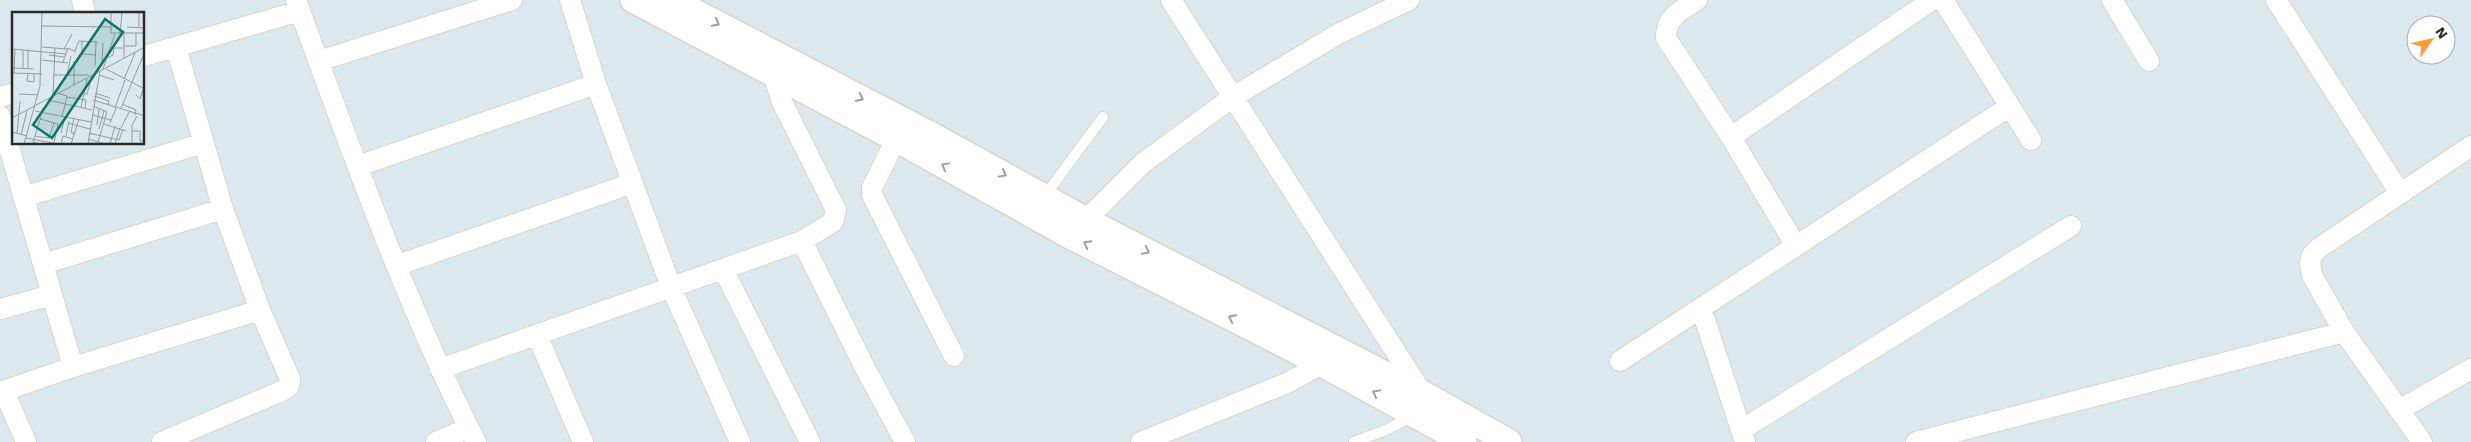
<svg xmlns="http://www.w3.org/2000/svg" width="2471" height="442" font-family="'Work Sans',sans-serif">
	<style>
		.lines { fill: none; stroke-linecap: round; stroke-linejoin: round }
		.service-casing { stroke: #dcd3c9; stroke-width: 12 }
		.minor-casing { stroke: #dcd3c9; stroke-width: 22 }
		.tertiary-casing { stroke: #dcd3c9; stroke-width: 28 }
		.service { stroke: #fff; stroke-width: 10 }
		.minor { stroke: #fff; stroke-width: 20 }
		.tertiary { stroke: #fff; stroke-width: 25 }
		.oneway { stroke: #9f9f9f }
		.inset-road { fill: none; stroke: #949c9f; stroke-width: 1 }
		.view { fill: #0f766e; fill-opacity: 0.15; stroke: #0f766e; stroke-width: 2.5 }
		.inset-edge { fill: none; stroke: #2a2a2a; stroke-width: 2.5 }
	</style>
	<rect width="100%" height="100%" fill="#dbe8ed"/>
	<g class="lines">
		<g class="service-casing">
			<path id="service" d="M 1044,197 L 1103,117
				M 1354,442 L 1386,430 L 1413,416"/>
		</g>
		<g class="minor-casing">
			<path id="minor" d="M 82,0 L 85,14
				M 296,0 C 350,147 405,303 476,442
				M 570,0 L 596,84 L 671,287 L 740,442
				M 1171,0 L 1422,393
				M 1697,0 C 1681,11 1666,16 1666,38 L 1731,137 L 1796,246
				M 1943,0 L 2031,140
				M 2112,0 L 2149,61
				M 2276,0 L 2400,193
				M 144,56 L 300,11
				M 319,61 L 512,0
				M 0,97 L 14,93
				M 0,116 L 73,367
				M 1731,137 L 1932,0
				M 896,139 L 872,188 L 872,195 L 954,356
				M 358,166 L 596,84
				M 23,197 L 204,143
				M 1086,220 L 1143,163 L 1233,97 L 1338,34 L 1409,0
				M 802,241 L 864,366 L 905,442
				M 43,264 L 223,209
				M 398,265 L 633,183
				M 723,269 L 810,442
				M 1701,308 L 1745,442
				M 0,309 L 52,295
				M 537,335 L 583,442
				M 1620,361 L 2010,106
				M 440,369 L 802,241 L 833,222 L 836,210 L 782,102 L 770,64
				M 4,391 L 26,442
				M 0,392 L 73,367 L 260,310
				M 2399,410 L 2471,369
				M 1741,430 L 2071,226
				M 162,442 L 284,390 L 289,386 L 290,379 L 260,310 L 223,209 L 176,47
				M 436,442 L 469,428
				M 1141,442 L 1287,383 L 1322,364
				M 1916,442 L 2344,332
				M 2422,442 L 2344,332 L 2312,275 L 2310,263 L 2312,255 L 2319,248 L 2471,146"/>
		</g>
		<g class="tertiary-casing">
			<path id="tertiary" d="M 633,0 L 896,139 L 1070,236 L 1322,364 L 1464,442
				M 672,0 L 928,133 L 1086,220 L 1422,393 L 1509,442"/>
		</g>
		<use href="#service" class="service"/>
		<use href="#minor" class="minor"/>
		<use href="#tertiary" class="tertiary"/>
	</g>
	<defs><path id="oneway-chevron" d="M-2-3.5L2.5 0L-2 3.5" fill="none" stroke-width="1.6" stroke-linecap="round" stroke-linejoin="round" transform="scale(1.25)"/></defs>
	<g class="oneway">
		<use href="#oneway-chevron" transform="translate(716 23) rotate(28)"/>
		<use href="#oneway-chevron" transform="translate(860 98) rotate(27)"/>
		<use href="#oneway-chevron" transform="translate(945 166) rotate(-151)"/>
		<use href="#oneway-chevron" transform="translate(1003 174) rotate(29)"/>
		<use href="#oneway-chevron" transform="translate(1087 244) rotate(-153)"/>
		<use href="#oneway-chevron" transform="translate(1146 251) rotate(27)"/>
		<use href="#oneway-chevron" transform="translate(1232 318) rotate(-153)"/>
		<use href="#oneway-chevron" transform="translate(1376 393) rotate(-151)"/>
	</g>
	<g transform="translate(12 12)">
		<rect width="132" height="132" fill="#dbe8ed"/>
		<path class="inset-road" d="M 99,0 L 99,21 L 133,21M 127,0 L 127,16M 29,14 L 99,15M 115,15 L 133,16M 108,22 L 110,0M 70,29 L 70,42 L 84,43M 111,34 L 124,34 L 124,21M 30,35 L 55,37M 0,37 L 54,42M 52,37 L 60,22M 63,39 L 67,29 L 86,30M 37,43 L 52,45M 95,46 L 101,43 L 102,36 L 111,36M 112,46 L 112,22M 30,48 L 56,51M 51,50 L 56,36 L 64,40M 90,51 L 91,31M 83,54 L 84,30M 2,56 L 21,57M 11,56 L 11,38M 16,56 L 16,38M 91,57 L 103,22M 94,57 L 131,76M 0,61 L 30,62M 2,61 L 3,38M 16,62 L 15,69 L 22,70 L 22,62M 42,63 L 77,63M 55,63 L 59,44M 87,63 L 102,68M 112,67 L 123,41M 62,73 L 62,49M 45,81 L 55,84 L 50,105M 83,81 L 98,86M 7,82 L 26,83M 72,82 L 75,82 L 80,64M 124,83 L 128,87 L 132,75M 41,84 L 43,36M 82,84 L 97,89 L 96,93M 55,85 L 74,88 L 73,96M 36,88 L 80,98M 81,88 L 133,104M 110,92 L 124,98 L 123,103M 81,94 L 95,100 L 86,130M 69,95 L 75,67M 103,96 L 113,68M 109,96 L 132,42M 23,99 L 79,110M 80,103 L 99,108M 0,106 L 133,35M 62,106 L 59,120 L 63,122M 28,107 L 46,112 L 42,131M 56,111 L 78,117M 98,111 L 104,96M 92,112 L 114,119M 85,113 L 87,97M 109,116 L 117,100M 87,117 L 92,99M 120,119 L 128,119 L 128,129 L 133,129M 0,120 L 15,124M 49,121 L 53,105M 77,121 L 107,128 L 111,117M 5,122 L 8,89M 9,123 L 15,99M 23,124 L 37,126 L 42,111M 54,124 L 57,109M 14,126 L 46,132M 76,127 L 93,132M 12,132 L 28,74 L 30,0M 27,132 L 21,130 L 29,105M 49,132 L 51,124 L 61,127M 59,132 L 67,107M 76,132 L 88,59M 98,132 L 103,114M 103,132 L 108,116M 120,132 L 120,113 L 125,104"/>
		<path class="view" d="M 93,7 L 111,20 L 40,126 L 21,113 Z"/>
		<rect width="132" height="132" class="inset-edge"/>
	</g>
	<g transform="translate(2431 40) rotate(56)"><circle r="24" fill="#ffffff" stroke="#aaaaaa"/>
	<path d="M0-4L9 19L0 12L-9 19Z" fill="#ff9e36"/>
	<text y="-8" font-size="14" font-weight="bold" text-anchor="middle" fill="#2a2a2a">N</text>
	</g>
</svg>
